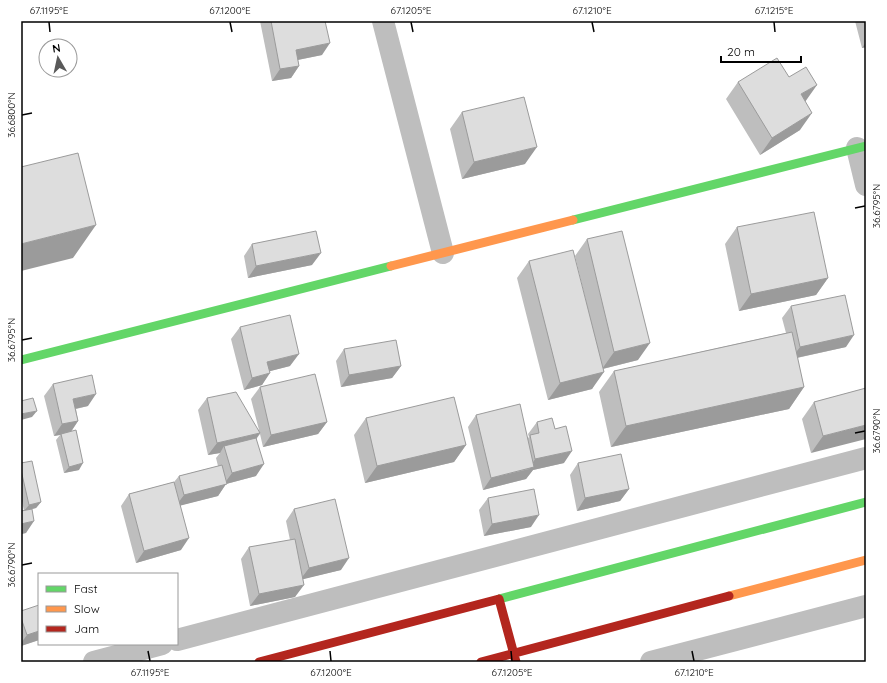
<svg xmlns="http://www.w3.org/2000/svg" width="887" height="683" font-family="Quicksand,sans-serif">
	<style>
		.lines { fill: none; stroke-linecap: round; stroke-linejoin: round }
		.street { stroke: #bebebe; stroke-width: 22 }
		.fast { stroke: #63d668; stroke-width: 9 }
		.slow { stroke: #ff974d; stroke-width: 9 }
		.jam { stroke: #b3261e; stroke-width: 9 }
		.wall { fill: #bebebe }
		.shaded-wall { fill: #9b9b9b }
		.building { fill: #ddd; stroke: #9b9b9b }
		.ticks { fill: none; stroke: #000; stroke-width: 1.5 }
		.neatline { fill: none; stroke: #000; stroke-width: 1.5 }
		.ticks-label { font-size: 10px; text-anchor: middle; fill: #000 }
	</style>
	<rect width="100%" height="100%" fill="#fff"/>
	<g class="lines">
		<path class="street" d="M 383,21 L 443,253
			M 857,148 L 866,185
			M 177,640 L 866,458
			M 94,662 L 162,644
			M 651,662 L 866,606"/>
		<path class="fast" d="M 573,220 L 866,146
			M 21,360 L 391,266
			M 499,599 L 866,502"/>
		<path class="slow" d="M 391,266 L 573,220
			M 729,596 L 866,560"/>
		<path class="jam" d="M 499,599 L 516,662
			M 259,662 L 499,599
			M 481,662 L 729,596"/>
	</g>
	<path class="wall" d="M 260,21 L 325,21 L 322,55 L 298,60 L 299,66 L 291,78 L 272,81 Z
		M 855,21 L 866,21 L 866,47 L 862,48 Z
		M 738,82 L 805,102 L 800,130 L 760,155 L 726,99 Z
		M 462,112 L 525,164 L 462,179 L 450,129 Z
		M 737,227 L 828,278 L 816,295 L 739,311 L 725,244 Z
		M 587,239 L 638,360 L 603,369 L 592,389 L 548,400 L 517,278 L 529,261 L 586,301 L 575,256 Z
		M 252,244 L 312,265 L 248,278 L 244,256 Z
		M 791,306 L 846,347 L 797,358 L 804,387 L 789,409 L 611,447 L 599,392 L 614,371 L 786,333 L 782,318 Z
		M 240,327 L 290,366 L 270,371 L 262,385 L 244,390 L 231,339 Z
		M 344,349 L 401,366 L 392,378 L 341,387 L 336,361 Z
		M 53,384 L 88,406 L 76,409 L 78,421 L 71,432 L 79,470 L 64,473 L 56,440 L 60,435 L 54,436 L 44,396 Z
		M 260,387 L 327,422 L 318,434 L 263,447 L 260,434 L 257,438 L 256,476 L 226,484 L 218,496 L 181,505 L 181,550 L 136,563 L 121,506 L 129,494 L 174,482 L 179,476 L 218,466 L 216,458 L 220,453 L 208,455 L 198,410 L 207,398 L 259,430 L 251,399 Z
		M 866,388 L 811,453 L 802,419 L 814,402 Z
		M 476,415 L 528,438 L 529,437 L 528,434 L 537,422 L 564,463 L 533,470 L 526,479 L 483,490 L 468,427 Z
		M 366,418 L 466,445 L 454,462 L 365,483 L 354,435 Z
		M 21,463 L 41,502 L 36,508 L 32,509 L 26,533 L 21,534 L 21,511 L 24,511 L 21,496 Z
		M 578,463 L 629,489 L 620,501 L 577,511 L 570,475 Z
		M 488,498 L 531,527 L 484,536 L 479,510 Z
		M 294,509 L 341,570 L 302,579 L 295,597 L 250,606 L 241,559 L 249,547 L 290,540 L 286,521 Z
		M 21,611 L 39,640 L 21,646 Z"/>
	<path class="shaded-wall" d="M 866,42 L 866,47 L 862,48 Z
		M 330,43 L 322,55 L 287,62 L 296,50 Z
		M 299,66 L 291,78 L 272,81 L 280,69 Z
		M 817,85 L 805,102 L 801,94 Z
		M 812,113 L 800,130 L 760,155 L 772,138 Z
		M 537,147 L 525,164 L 462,179 L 474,162 Z
		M 96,225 L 73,258 L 21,271 L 21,244 Z
		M 321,253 L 312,265 L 248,278 L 256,266 Z
		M 828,278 L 816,295 L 739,311 L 751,294 Z
		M 854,335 L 846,347 L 791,359 L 800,347 Z
		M 650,343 L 638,360 L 602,369 L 614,352 Z
		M 299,354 L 290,366 L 259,374 L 267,362 Z
		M 401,366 L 392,378 L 341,387 L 349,375 Z
		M 604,372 L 592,389 L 548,400 L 560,383 Z
		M 270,373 L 262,385 L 244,390 L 252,378 Z
		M 804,387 L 789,409 L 611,447 L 626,426 Z
		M 96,394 L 88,406 L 65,411 L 73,399 Z
		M 37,411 L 32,417 L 21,420 L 21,414 Z
		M 78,421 L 70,433 L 54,436 L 62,424 Z
		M 327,422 L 318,434 L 263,447 L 271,435 Z
		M 866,425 L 866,439 L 811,453 L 823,436 Z
		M 260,433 L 252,445 L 224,446 L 220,453 L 208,455 L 217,443 Z
		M 466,445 L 454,462 L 365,483 L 377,466 Z
		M 572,451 L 564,463 L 533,470 L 526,479 L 483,490 L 491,478 L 529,469 L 535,459 Z
		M 83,463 L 79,470 L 64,473 L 69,467 Z
		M 264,464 L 256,476 L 226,484 L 218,496 L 175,507 L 184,495 L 224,484 L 232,473 Z
		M 629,489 L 620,501 L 577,511 L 585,498 Z
		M 41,502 L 36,508 L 24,511 L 29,505 Z
		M 539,515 L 531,527 L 484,536 L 492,524 Z
		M 34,521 L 26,533 L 21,534 L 21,524 Z
		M 189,538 L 181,550 L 136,563 L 144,551 Z
		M 349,558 L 341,570 L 300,580 L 309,568 Z
		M 304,585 L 295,597 L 250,606 L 259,594 Z
		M 39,631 L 39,640 L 21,646 L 21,643 L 27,635 Z"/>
	<path class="building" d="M 271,21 L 325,21 L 330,43 L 296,50 L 299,66 L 280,69 Z
		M 777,58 L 789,77 L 806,67 L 817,85 L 801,94 L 812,113 L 772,138 L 738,82 Z
		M 524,97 L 537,147 L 474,162 L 462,112 Z
		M 78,153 L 96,225 L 21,244 L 21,167 Z
		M 814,212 L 828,278 L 751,294 L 737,227 Z
		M 316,231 L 321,253 L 256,266 L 252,244 Z
		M 622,231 L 650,343 L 614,352 L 587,239 Z
		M 573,250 L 604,372 L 560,383 L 529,261 Z
		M 845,295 L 854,335 L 800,347 L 791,306 Z
		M 290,315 L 299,354 L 267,362 L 270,373 L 252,378 L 240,327 Z
		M 792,332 L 804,387 L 626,426 L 614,371 Z
		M 396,340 L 401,366 L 349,375 L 344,349 Z
		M 315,374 L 327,422 L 271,435 L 260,387 Z
		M 92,375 L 96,394 L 73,399 L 78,421 L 62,424 L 53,384 Z
		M 866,388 L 866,425 L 823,436 L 814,402 Z
		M 236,392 L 260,433 L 217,443 L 207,398 Z
		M 454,397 L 466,445 L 377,466 L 366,418 Z
		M 33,398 L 37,411 L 21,414 L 21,401 Z
		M 520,404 L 534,467 L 491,478 L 476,415 Z
		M 552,418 L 555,429 L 566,426 L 572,451 L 535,459 L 530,435 L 539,433 L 537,422 Z
		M 76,430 L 83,463 L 69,467 L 61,434 Z
		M 256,438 L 264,464 L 232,473 L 224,446 Z
		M 621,454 L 629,489 L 585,498 L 578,463 Z
		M 32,461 L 41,502 L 29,505 L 21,470 L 21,463 Z
		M 222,465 L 227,484 L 184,495 L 179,476 Z
		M 174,482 L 189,538 L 144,551 L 129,494 Z
		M 534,489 L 539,515 L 492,524 L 488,498 Z
		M 335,499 L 349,558 L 309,568 L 294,509 Z
		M 32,509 L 34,521 L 21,524 L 21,511 Z
		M 295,539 L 304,585 L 259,594 L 249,547 Z
		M 39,605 L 39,631 L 27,635 L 21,618 L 21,611 Z"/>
	<path class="ticks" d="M 49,22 L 50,32M 230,22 L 232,32M 411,22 L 413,32M 592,22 L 594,32M 774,22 L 775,32M 22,115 L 32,113M 855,208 L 865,206M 22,340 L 32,338M 855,433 L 865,431M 22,565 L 32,563M 148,651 L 150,661M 330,651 L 331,661M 511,651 L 512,661M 692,651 L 694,661"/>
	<rect width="887" height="683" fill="none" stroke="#ffffff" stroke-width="44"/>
	<rect x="38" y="573" width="140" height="72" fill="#ffffff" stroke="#999999"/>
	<rect x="46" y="586" width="20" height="6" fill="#63d668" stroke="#999999"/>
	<text x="74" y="593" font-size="12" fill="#000000">Fast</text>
	<rect x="46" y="606" width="20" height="6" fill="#ff974d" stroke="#999999"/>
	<text x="74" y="613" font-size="12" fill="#000000">Slow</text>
	<rect x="46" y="626" width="20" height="6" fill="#b3261e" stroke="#999999"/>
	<text x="74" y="633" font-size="12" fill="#000000">Jam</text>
	<g transform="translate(58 58) rotate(351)"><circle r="19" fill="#ffffff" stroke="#999999"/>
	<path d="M0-3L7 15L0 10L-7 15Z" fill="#595959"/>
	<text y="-6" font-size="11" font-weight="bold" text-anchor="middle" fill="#000000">N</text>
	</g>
	<path d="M721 56v6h80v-6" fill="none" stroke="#000000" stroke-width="2"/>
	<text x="727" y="56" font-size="12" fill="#000000" stroke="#ffffff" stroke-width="3" paint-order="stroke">20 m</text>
	<rect x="22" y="22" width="843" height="639" class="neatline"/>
	<g class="ticks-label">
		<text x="49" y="14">67.1195°E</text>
		<text x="230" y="14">67.1200°E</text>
		<text x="411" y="14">67.1205°E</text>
		<text x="592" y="14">67.1210°E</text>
		<text x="774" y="14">67.1215°E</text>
		<text transform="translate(11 115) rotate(-90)" y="4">36.6800°N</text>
		<text transform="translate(876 206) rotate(-90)" y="4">36.6795°N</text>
		<text transform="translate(11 340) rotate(-90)" y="4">36.6795°N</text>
		<text transform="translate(876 431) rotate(-90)" y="4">36.6790°N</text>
		<text transform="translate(11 565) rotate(-90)" y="4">36.6790°N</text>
		<text x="150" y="676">67.1195°E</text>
		<text x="331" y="676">67.1200°E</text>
		<text x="512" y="676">67.1205°E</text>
		<text x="694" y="676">67.1210°E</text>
	</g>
</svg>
